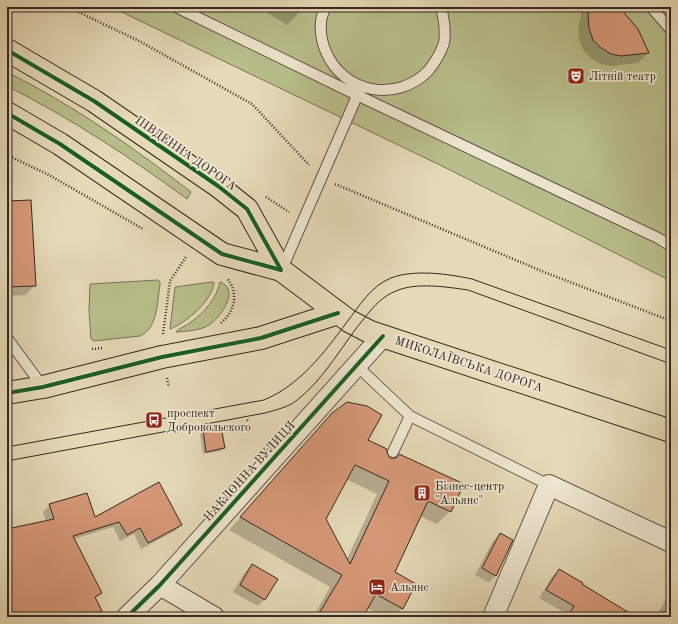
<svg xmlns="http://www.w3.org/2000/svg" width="678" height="624" font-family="'Old Standard TT',serif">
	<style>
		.green { fill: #b8be8b; stroke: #767356 }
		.shadow { fill: #0003; fill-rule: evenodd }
		.building { fill: #d79979; stroke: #352822; fill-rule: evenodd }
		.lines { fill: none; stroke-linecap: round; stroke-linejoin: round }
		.service-casing { stroke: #615447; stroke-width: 12 }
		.minor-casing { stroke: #615447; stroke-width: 22 }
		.primary-casing { stroke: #352822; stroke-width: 24 }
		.path { stroke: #352822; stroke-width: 2.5; stroke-dasharray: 1 2; stroke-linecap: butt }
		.service { stroke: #eee6d0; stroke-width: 10 }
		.minor { stroke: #eee6d0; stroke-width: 20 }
		.primary { stroke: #e5d9b6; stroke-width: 22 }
		.tram { stroke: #352822; stroke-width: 1 }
		.cycleway-casing { stroke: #eee6d0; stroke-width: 6 }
		.cycleway { stroke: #1b5e20; stroke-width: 4 }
		.labels { text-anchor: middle; stroke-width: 3.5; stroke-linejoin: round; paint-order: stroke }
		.poi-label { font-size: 12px; fill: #352822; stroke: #eee6d0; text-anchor: start }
		.street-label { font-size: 12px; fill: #352822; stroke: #eee6d0 }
	</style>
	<rect width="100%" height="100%" fill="#e5d9b6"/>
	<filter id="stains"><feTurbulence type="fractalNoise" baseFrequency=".005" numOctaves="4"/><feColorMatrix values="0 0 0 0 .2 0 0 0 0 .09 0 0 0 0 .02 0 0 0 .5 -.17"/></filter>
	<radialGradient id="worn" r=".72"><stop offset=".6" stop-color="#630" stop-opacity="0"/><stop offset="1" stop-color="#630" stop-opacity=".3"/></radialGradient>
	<path class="green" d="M 111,7 L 671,7 L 671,281 L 440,165 Z
		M 7,72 C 73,105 133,147 191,192 L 187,199 C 130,157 70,118 7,86 Z
		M 158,280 L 160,282 L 160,285 C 157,302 158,328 140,336 L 94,341 L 91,339 L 89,311 L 90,284 Z
		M 212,282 L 214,283 C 211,302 187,322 170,329 L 175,287 Z
		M 220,282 C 241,290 220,318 209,325 C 199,331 187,331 176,332 C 179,328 186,326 191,322 C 204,313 217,298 220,282 Z"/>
	<path class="shadow" d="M 258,7 L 304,7 L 287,25 Z
		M 583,7 L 618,7 L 637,30 L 648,53 L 638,63 L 611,66 L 600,64 L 591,58 L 583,50 L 579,39 L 578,27 Z
		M 665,7 L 671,7 L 671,15 Z
		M 7,202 L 35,285 L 26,295 L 7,296 Z
		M 333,414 L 386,453 L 389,459 L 450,511 L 437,524 L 420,516 L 393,573 L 415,584 L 402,609 L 394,617 L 382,617 L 367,608 L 362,617 L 323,617 L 316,612 L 330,587 L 229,530 ZM 346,479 L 377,494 L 347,559 L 325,519 Z
		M 203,431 L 224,448 L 221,451 L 203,454 L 200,434 Z
		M 50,505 L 94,518 L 181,525 L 175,531 L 141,549 L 134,534 L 120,541 L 113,527 L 74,539 L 101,593 L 95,599 L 101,611 L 95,617 L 7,617 L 7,530 L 46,522 L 43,512 Z
		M 500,534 L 496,575 L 489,582 L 475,575 L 493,541 Z
		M 252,565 L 265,599 L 258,606 L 233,592 L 245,572 Z
		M 559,570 L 619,617 L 565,617 L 567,614 L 539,598 L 551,578 Z
		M 671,590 L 671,617 L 656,617 Z"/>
	<path class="building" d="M 590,7 L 619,7 L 638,29 L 649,53 L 621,56 L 611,54 L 601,48 L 593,40 L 589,28 L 588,16 Z
		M 31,200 L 36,286 L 7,287 L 7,201 Z
		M 347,402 L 367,406 L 382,415 L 368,440 L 387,449 L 387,453 L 390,458 L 396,458 L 399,454 L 464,484 L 451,512 L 428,501 L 395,572 L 416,584 L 403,609 L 376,594 L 363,617 L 317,617 L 342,575 L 240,517 L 332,413 ZM 355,465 L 389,481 L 350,564 L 326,519 Z
		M 221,427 L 225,448 L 206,452 L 203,430 Z
		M 159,482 L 182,525 L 148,543 L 140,528 L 127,535 L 119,522 L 73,536 L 102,593 L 95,597 L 102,611 L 91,617 L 12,617 L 7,610 L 7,593 L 12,590 L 7,566 L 7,529 L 54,519 L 49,504 L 87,493 L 95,517 Z
		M 500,533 L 513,540 L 496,576 L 482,568 Z
		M 252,564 L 278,579 L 265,600 L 240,585 Z
		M 559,569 L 583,583 L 582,584 L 636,617 L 567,617 L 574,606 L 546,590 Z"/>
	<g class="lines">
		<g class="service-casing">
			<path id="service" d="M 176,7 L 357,95 L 658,238 L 671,246
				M 325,7 C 324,12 321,17 321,22 C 320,32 322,43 326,52 C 344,94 398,103 429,70 C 435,62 441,53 444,43 C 446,31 444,19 441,7
				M 651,7 L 671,30
				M 282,269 L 360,89
				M 7,338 L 43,387
				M 357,366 L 410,416 L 549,485
				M 393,452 L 410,416"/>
		</g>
		<g class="minor-casing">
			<path id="minor" d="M 160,585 L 214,617
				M 127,617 L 160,585 L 383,336
				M 493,617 L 549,485 L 671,542"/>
		</g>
		<g class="primary-casing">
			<path id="primary" d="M 7,50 L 94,101 L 218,186 L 247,209 L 281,270
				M 7,113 L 60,144 L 222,254 L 281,270 L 349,321 L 370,332 L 671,431
				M 7,393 L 43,387 L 162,357 L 261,338 L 338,313"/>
		</g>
		<path class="path" d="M 68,7 L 141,42 L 252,104 L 309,165
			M 7,155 L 49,175 L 143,229
			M 335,184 L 544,272 L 671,321
			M 266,197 L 289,212
			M 221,323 C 235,311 239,293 227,278
			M 163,334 L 170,281 L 186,257
			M 92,349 L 103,348
			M 167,378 L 169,387
			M 247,420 L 248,421
			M 177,432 L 178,433"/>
		<use href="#service" class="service"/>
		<use href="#minor" class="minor"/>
		<use href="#primary" class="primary"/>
		<path class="tram" d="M 7,447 L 264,400 C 300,385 324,353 347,322 C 360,305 371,286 391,278 C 414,269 449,274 472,279 L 671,350
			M 7,461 L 265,413 C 276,410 288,407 296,401 C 325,379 343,343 366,316 C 375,305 383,296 396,291 C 416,282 447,287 468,290 L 671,364"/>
		<g class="cycleway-casing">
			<path id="cycleway" d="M 7,50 L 94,101 L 218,186 L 247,209 L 281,270
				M 7,113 L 60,144 L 222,254 L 281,270
				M 7,393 L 43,387 L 162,357 L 261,338 L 338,313
				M 127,617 L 160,585 L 383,336"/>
		</g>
		<use href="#cycleway" class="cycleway"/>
	</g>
	<defs>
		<g id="theatre-square" transform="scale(0.9)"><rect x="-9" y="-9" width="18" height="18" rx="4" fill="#8f2418" stroke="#eee6d0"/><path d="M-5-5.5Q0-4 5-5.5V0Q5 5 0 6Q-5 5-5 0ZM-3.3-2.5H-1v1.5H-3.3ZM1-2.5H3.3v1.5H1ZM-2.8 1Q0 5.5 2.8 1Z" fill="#fff"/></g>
		<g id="bus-square" transform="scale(0.9)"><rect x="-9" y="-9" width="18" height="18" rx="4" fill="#8f2418" stroke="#eee6d0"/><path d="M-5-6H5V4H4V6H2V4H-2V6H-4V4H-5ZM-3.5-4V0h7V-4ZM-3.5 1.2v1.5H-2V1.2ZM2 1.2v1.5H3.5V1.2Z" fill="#fff"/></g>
		<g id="building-square" transform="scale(0.9)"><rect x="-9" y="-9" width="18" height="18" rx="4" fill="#8f2418" stroke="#eee6d0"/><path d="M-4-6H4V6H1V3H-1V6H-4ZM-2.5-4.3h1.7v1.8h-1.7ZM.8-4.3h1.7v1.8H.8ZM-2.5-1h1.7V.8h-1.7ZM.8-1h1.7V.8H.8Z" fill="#fff"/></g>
		<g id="hotel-square" transform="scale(0.9)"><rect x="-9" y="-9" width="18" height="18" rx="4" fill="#8f2418" stroke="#eee6d0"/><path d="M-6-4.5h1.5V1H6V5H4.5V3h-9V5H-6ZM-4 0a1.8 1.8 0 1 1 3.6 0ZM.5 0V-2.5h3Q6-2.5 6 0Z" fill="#fff"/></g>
	</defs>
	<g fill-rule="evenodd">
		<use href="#theatre-square" x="576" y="76"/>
		<use href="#bus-square" x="154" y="420"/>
		<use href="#building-square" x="422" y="493"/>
		<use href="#hotel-square" x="377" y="587"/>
	</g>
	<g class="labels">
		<g class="poi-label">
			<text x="589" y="80">Літній театр</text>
			<text x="167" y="417">проспект<tspan x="167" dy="14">Добровольского</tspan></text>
			<text x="435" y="490">Бізнес-центр<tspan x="435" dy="14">"Альянс"</tspan></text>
			<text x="390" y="591">Альянс</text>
		</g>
		<g class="street-label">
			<text transform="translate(186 153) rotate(35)" y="4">ПІВДЕННА ДОРОГА</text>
			<text transform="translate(469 364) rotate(18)" y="4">МИКОЛАЇВСЬКА ДОРОГА</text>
			<text transform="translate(249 471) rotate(-48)" y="4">НАКЛОННА ВУЛИЦЯ</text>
		</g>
	</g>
	<rect width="678" height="624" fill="none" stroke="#e5d9b6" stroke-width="24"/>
	<rect x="8" y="8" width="662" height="608" fill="none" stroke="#352822" stroke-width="2"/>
	<rect x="12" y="12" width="654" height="600" fill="none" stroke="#352822"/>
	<rect width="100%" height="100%" filter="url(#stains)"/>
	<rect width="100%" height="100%" fill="url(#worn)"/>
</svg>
